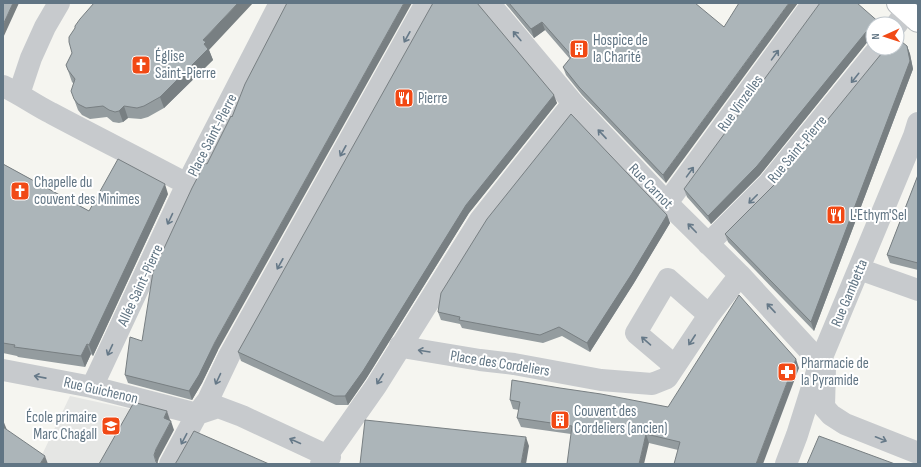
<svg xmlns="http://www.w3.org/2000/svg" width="921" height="467" font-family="'Sofia Sans Condensed',sans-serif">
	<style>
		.built { fill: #e5e6e4 }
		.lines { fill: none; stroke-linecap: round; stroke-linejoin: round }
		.major-casing { stroke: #b7bbbe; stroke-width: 24 }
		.minor { stroke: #c7cacd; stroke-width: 22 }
		.major { stroke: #fff; stroke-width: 22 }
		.wall { fill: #949c9f }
		.shaded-wall { fill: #787f82 }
		.building { fill: #acb5b9; stroke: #787f82 }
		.oneway { stroke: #667988 }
		.labels { text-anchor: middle; stroke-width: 4; stroke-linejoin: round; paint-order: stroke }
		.poi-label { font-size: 15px; fill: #617584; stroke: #fff; text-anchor: start }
		.street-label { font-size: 15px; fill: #617584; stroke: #fff }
	</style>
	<rect width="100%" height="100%" fill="#f5f5f0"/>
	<path class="built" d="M 70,396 L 171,418 L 163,433 L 150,464 L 49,464 L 41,457 Z"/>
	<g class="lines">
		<g class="major-casing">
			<path id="major" d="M 898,3 L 918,21"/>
		</g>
		<path class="minor" d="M 489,3 L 573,103 L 667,203 L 740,275 L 820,362
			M 897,24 L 906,11
			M 3,86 C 20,94 35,105 51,113 C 96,137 142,160 187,184
			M 19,94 L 31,58 L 45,27 L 59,3
			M 667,203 L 813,3
			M 708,244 L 769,183 L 879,48
			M 859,269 L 918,290
			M 400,346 L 408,348 L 480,360 L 514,364 L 601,380 L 652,384 L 667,378 L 709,315 L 740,275
			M 675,366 L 636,333 L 668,279 L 709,315
			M 825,368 L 824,407 L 831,415 L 845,424 L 918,453
			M 3,370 L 92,387 L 197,414
			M 92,387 L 187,184 L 280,3
			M 197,414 L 218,407 L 242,416 L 330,457
			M 170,464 L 197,414 L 208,400 L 229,356 L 426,3
			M 321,464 L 376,386 L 480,220 L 573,103
			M 786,464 L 797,435 L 820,362 L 914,136 L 918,123"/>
		<use href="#major" class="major"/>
	</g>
	<path class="wall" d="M 477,3 L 557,103 L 469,213 L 366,379 L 348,405 L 336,405 L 241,361 L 238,352 Z
		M 505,3 L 695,3 L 666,183 L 582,95 L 566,75 L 563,67 L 570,59 L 545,30 L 534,38 Z
		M 873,24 L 873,37 L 869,40 L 760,175 L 711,224 L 687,197 L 684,189 Z
		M 75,28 L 209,50 L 213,60 L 164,108 L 148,117 L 141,119 L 128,118 L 123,122 L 119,123 L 113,122 L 107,117 L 90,119 L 82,115 L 78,110 L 74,99 L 74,84 L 72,82 L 66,65 L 72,53 Z
		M 907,46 L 910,54 L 913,69 L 814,331 L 728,242 L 725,234 L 776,183 Z
		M 3,164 L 89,211 L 168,194 L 93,356 L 91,354 L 85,367 L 18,357 L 17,356 L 3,353 Z
		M 918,175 L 918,270 L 890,263 L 887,255 Z
		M 667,215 L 670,223 L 634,283 L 590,352 L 562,336 L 543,343 L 462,328 L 460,324 L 441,320 L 438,312 Z
		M 142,341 L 218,350 L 202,383 L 192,400 L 128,383 L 125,375 Z
		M 799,368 L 678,450 L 649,443 L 571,434 L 521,427 L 517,418 L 519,410 L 513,409 L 510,400 L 560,388 L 668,407 Z"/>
	<path class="shaded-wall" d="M 13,3 L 19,3 L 3,38 L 3,25 Z
		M 238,3 L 253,3 L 209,50 L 213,60 L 164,108 L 160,97 L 204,44 L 203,40 Z
		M 404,3 L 412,3 L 218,350 L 202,383 L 192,400 L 189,391 L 215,342 Z
		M 789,3 L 798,3 L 666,183 L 663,175 Z
		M 542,22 L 545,30 L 534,38 L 531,29 Z
		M 871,28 L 873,33 L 873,37 L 869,40 L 760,175 L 711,224 L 708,216 L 866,32 Z
		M 907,46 L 910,54 L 913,69 L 814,331 L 811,322 Z
		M 554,95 L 557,103 L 469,213 L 366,379 L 348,405 L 345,396 L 466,205 Z
		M 124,106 L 128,118 L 123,122 L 119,111 Z
		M 165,184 L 168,194 L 93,356 L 89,345 Z
		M 667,215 L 670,223 L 634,283 L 590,352 L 587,343 Z
		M 87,344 L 91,354 L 85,367 L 81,356 Z
		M 796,359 L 799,368 L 763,464 L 756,464 Z
		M 167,411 L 170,420 L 167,427 L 164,418 Z
		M 3,420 L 7,430 L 3,435 Z
		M 171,421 L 174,430 L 159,458 L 157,464 L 154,455 L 156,449 Z
		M 646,434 L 649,443 L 644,464 L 639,464 Z
		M 526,437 L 529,446 L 526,464 L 521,464 Z
		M 45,456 L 48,464 L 40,464 Z"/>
	<path class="building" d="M 3,3 L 13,3 L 3,25 Z
		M 94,3 L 238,3 L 203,40 L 206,42 L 204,44 L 208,49 L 160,97 L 144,106 L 137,108 L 124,106 L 119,111 L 115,112 L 109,110 L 103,106 L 86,108 L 78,104 L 74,99 L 71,91 L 75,79 L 68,70 L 66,65 L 72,53 L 69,42 L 69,37 L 75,28 L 75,26 L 80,19 Z
		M 287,3 L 404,3 L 215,342 L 199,375 L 189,391 L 125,375 L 130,337 L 142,341 L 153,272 L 192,188 L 205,163 L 207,164 L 231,116 L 232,117 L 245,84 Z
		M 433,3 L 477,3 L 554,95 L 466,205 L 363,371 L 345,396 L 334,396 L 238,352 Z
		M 509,3 L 695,3 L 724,27 L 739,3 L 789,3 L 663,175 L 579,87 L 563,67 L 572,56 L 542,22 L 531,29 Z
		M 820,3 L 857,3 L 881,24 L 873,24 L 873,28 L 871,28 L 866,32 L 757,166 L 708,216 L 684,189 Z
		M 897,38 L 907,46 L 910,61 L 811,322 L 725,234 L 776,183 L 886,48 L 897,48 Z
		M 571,114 L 667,215 L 631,275 L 587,343 L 559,327 L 540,335 L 459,320 L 460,317 L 438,312 L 441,293 L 487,219 Z
		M 118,159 L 165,184 L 89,345 L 87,344 L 81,356 L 14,347 L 15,345 L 3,343 L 3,164 L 89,211 Z
		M 918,175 L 918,263 L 887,255 Z
		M 739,295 L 796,359 L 756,464 L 674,464 L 680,442 L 646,434 L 639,464 L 567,464 L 572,426 L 517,418 L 520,402 L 510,400 L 512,380 L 560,388 L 601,394 L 668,407 Z
		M 133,402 L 167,411 L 164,418 L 171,421 L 156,449 L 154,455 L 156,462 L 159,464 L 99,464 L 133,404 Z
		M 365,420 L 526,437 L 521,464 L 360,464 Z
		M 3,427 L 45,456 L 40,464 L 4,464 L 3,463 Z
		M 194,431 L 269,464 L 175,464 L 177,461 Z
		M 819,436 L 895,464 L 807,464 Z"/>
	<defs><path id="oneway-shaft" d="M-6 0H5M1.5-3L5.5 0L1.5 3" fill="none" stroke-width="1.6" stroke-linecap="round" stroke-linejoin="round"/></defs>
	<g class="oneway">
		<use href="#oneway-shaft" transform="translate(517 36) rotate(-130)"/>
		<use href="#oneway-shaft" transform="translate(407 37) rotate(119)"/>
		<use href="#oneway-shaft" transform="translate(775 55) rotate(-54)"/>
		<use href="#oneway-shaft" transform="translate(855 78) rotate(129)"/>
		<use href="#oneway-shaft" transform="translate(602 134) rotate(-133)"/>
		<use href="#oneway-shaft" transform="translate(343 151) rotate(119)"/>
		<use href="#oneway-shaft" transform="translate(690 172) rotate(-54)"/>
		<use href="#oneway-shaft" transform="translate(753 199) rotate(135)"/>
		<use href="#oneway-shaft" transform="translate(170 219) rotate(115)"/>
		<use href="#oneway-shaft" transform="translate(692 228) rotate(-134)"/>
		<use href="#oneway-shaft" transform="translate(280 264) rotate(119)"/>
		<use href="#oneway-shaft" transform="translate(771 308) rotate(-133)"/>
		<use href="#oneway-shaft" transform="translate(692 340) rotate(123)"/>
		<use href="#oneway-shaft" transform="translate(646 341) rotate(-139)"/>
		<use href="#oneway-shaft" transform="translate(110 350) rotate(115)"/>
		<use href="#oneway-shaft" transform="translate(424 351) rotate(-171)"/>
		<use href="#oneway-shaft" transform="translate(40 377) rotate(-169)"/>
		<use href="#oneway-shaft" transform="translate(218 379) rotate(115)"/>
		<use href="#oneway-shaft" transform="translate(380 379) rotate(122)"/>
		<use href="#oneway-shaft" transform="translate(184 439) rotate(118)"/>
		<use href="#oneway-shaft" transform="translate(881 439) rotate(22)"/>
		<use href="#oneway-shaft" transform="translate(295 441) rotate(-156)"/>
	</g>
	<defs>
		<g id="building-square" transform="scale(1)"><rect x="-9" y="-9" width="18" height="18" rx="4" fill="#f14915" stroke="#fff"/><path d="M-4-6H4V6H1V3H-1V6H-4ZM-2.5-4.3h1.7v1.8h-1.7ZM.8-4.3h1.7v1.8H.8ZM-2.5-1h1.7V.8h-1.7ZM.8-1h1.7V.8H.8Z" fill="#fff"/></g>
		<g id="church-square" transform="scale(1)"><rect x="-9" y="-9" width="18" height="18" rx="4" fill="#f14915" stroke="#fff"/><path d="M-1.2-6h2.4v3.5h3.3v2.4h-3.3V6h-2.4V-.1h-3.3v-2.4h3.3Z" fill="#fff"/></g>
		<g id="restaurant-square" transform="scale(1)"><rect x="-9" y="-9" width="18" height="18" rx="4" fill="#f14915" stroke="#fff"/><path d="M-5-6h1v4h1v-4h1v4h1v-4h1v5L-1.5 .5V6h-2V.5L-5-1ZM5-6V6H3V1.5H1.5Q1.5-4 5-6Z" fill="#fff"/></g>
		<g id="pharmacy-square" transform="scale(1)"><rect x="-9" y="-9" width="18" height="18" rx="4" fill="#f14915" stroke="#fff"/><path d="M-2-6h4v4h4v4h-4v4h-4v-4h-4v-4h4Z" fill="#fff"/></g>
		<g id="school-square" transform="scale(1)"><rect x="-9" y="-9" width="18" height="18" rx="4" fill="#f14915" stroke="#fff"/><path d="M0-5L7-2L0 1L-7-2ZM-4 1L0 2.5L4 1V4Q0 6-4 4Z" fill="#fff"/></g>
	</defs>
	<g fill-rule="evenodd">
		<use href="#building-square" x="579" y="49"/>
		<use href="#church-square" x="141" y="65"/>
		<use href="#restaurant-square" x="404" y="98"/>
		<use href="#church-square" x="20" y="191"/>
		<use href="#restaurant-square" x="836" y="215"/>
		<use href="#pharmacy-square" x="787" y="372"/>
		<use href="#building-square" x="560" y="420"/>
		<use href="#school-square" x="111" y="426"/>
	</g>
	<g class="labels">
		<g class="poi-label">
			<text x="593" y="45">Hospice de<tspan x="593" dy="17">la Charité</tspan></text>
			<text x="155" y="61">Église<tspan x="155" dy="17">Saint-Pierre</tspan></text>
			<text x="418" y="103">Pierre</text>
			<text x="34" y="187">Chapelle du<tspan x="34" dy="17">couvent des Minimes</tspan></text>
			<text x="850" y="220">L'Ethym'Sel</text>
			<text x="801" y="368">Pharmacie de<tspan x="801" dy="17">la Pyramide</tspan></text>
			<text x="574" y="416">Couvent des<tspan x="574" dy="17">Cordeliers (ancien)</tspan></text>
			<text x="97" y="422" text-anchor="end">École primaire<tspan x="97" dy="17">Marc Chagall</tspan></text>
		</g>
		<g class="street-label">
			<text transform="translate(740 103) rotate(-54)" y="5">Rue Vinzelles</text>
			<text transform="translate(212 135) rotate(-63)" y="5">Place Saint-Pierre</text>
			<text transform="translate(797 149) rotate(-50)" y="5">Rue Saint-Pierre</text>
			<text transform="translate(651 186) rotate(46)" y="5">Rue Carnot</text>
			<text transform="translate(140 285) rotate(-65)" y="5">Allée Saint-Pierre</text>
			<text transform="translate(849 293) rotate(-67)" y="5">Rue Gambetta</text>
			<text transform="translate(500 363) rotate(9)" y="5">Place des Cordeliers</text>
			<text transform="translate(101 390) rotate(13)" y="5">Rue Guichenon</text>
		</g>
	</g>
	<rect width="921" height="467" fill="none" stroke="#617584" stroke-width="8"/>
	<g transform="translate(885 36) rotate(267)"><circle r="19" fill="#ffffff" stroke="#c0c8ce"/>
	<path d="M0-3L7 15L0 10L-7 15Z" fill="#f14915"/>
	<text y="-6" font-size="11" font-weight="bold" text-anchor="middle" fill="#617584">N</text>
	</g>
</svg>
